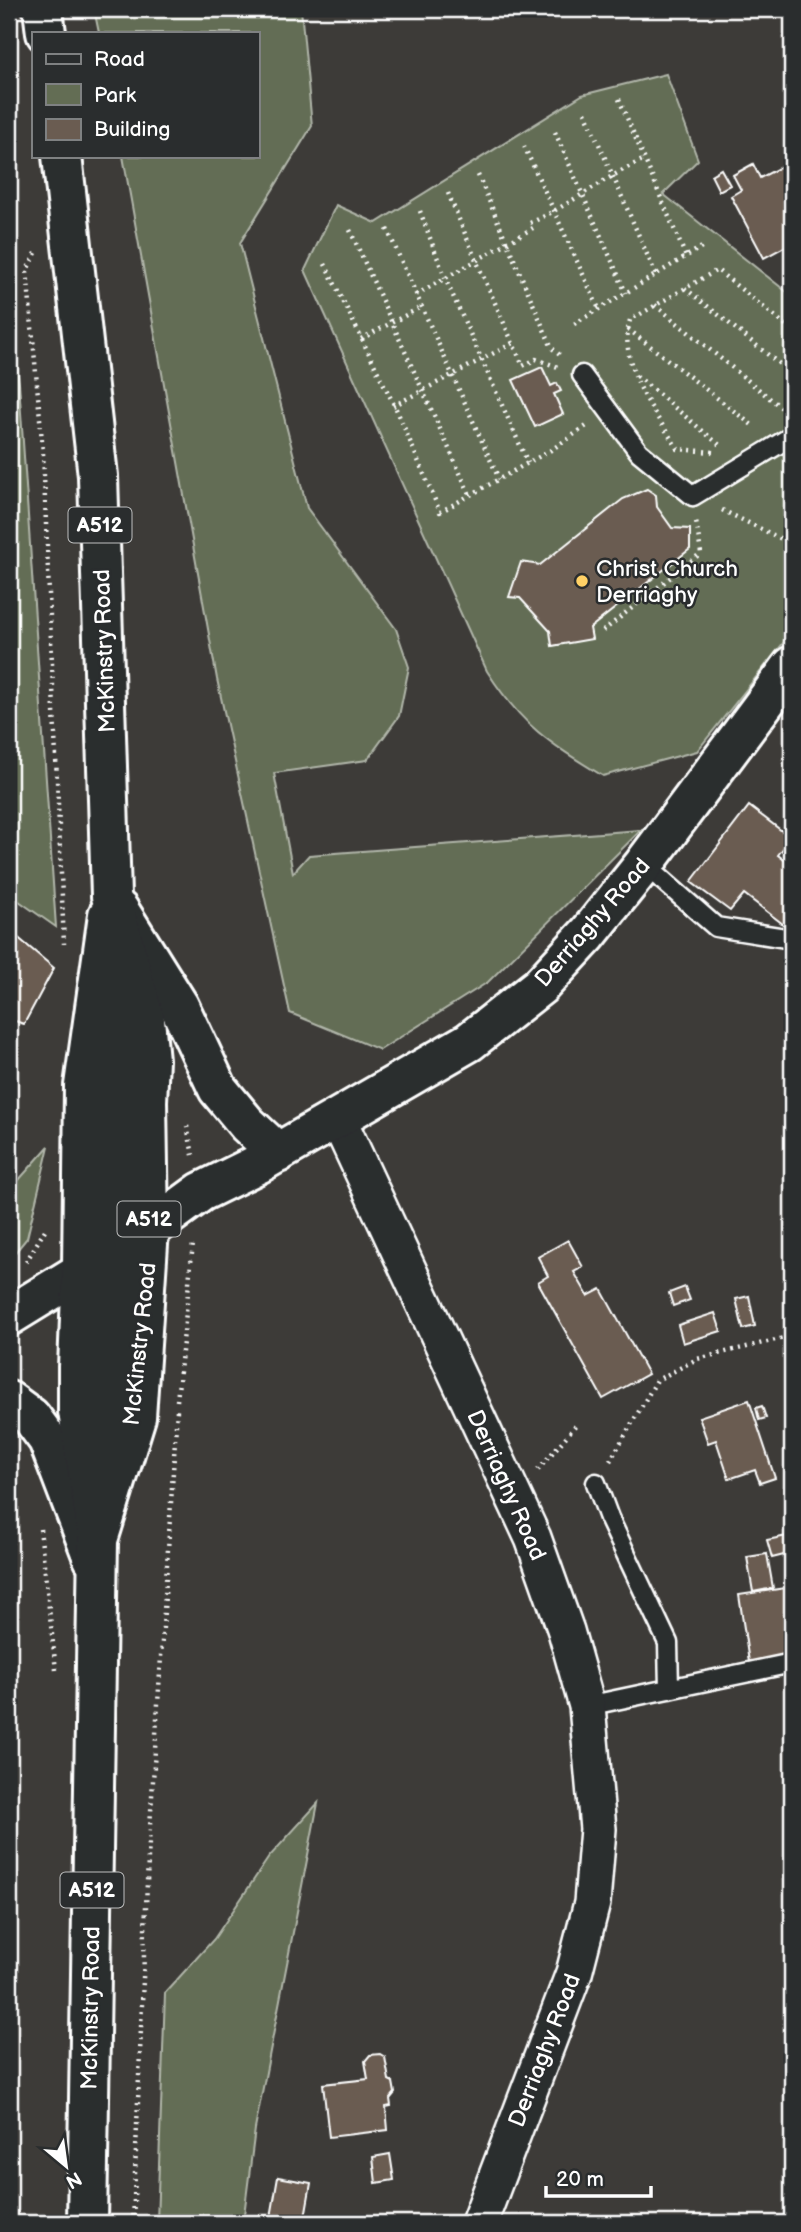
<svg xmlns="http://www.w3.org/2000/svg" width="801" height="2232" font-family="'Balsamiq Sans',sans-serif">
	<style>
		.green { fill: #636d54; stroke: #b1b6aa; stroke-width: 2 }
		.building { fill: #6a5c51; stroke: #fff; stroke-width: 2 }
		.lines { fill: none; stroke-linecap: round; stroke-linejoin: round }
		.lane-casing { stroke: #fff; stroke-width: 23 }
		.street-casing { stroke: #fff; stroke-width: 40 }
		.secondary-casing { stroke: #fff; stroke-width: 44 }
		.highway-casing { stroke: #fff; stroke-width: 44 }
		.path { stroke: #fff; stroke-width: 4.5; stroke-dasharray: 2 5; stroke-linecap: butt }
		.lane { stroke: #2a2d2e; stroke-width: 18 }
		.street { stroke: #2a2d2e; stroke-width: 35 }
		.secondary { stroke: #2a2d2e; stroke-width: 38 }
		.highway { stroke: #2a2d2e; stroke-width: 38 }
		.poi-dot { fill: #ffd166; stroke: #2a2d2e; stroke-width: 2.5 }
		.labels { text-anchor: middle; stroke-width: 5; stroke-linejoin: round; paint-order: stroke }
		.shield { fill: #2a2d2e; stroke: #bfc0c0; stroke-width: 2 }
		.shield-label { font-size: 21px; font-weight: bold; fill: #fff }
		.poi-label { font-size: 23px; fill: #fff; stroke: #2a2d2e; text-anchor: start }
		.street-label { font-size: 23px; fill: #fff; stroke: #2a2d2e }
	</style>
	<rect width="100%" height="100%" fill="#3d3b38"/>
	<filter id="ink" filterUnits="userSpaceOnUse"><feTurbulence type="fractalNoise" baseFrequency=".0143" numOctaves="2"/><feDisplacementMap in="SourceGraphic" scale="14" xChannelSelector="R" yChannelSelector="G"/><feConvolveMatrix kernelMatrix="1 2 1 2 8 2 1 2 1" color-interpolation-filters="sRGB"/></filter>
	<g filter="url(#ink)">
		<path class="green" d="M 94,9 L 301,9 L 312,126 L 240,243 L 307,508 L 396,629 L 409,667 L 399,716 L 367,760 L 274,773 L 293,873 L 309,855 L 641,830 L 488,982 L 380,1050 L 290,1013 L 217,679 L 123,156 L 257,156 L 257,33 L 99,33 Z
			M 666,74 L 698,160 L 663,194 L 792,296 L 792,632 L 697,751 L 603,776 C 549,743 522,726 487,671 L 305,270 L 336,205 L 376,223 L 582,95 Z
			M 9,303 L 19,383 L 56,927 L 9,894 Z
			M 49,1146 L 27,1238 L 9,1260 L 9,1191 Z
			M 9,1460 L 15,1466 L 13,1543 L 9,1543 Z
			M 318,1803 L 255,2129 L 243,2223 L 157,2223 L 165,1993 L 214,1939 L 269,1857 Z"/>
		<path class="building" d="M 792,161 L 792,243 L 764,258 L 731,196 L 741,190 L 733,175 L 753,164 L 760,178 Z
			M 721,169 L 730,185 L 719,191 L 711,175 Z
			M 542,367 L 551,386 L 557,383 L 561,391 L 554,394 L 563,414 L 535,427 L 513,380 Z
			M 647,489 L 656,495 L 657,507 L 672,528 L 690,529 L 690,549 L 590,628 L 592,639 L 552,646 L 550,631 L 520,598 L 509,597 L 521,562 L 540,565 L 623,499 Z
			M 749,806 L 791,838 L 778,855 L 792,866 L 792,931 L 744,894 L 730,911 L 691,882 Z
			M 9,930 L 54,968 L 24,1024 L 9,1019 Z
			M 568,1240 L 583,1267 L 574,1272 L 588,1296 L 601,1289 L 648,1374 L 603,1399 L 538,1282 L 548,1276 L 538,1257 Z
			M 685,1287 L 690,1300 L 673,1306 L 669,1293 Z
			M 749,1296 L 755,1326 L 743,1329 L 736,1299 Z
			M 715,1313 L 721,1331 L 683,1343 L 678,1325 Z
			M 749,1400 L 775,1478 L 760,1483 L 755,1470 L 729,1479 L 716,1440 L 708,1443 L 699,1417 Z
			M 762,1406 L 766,1418 L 759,1420 L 756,1408 Z
			M 792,1535 L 792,1553 L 772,1558 L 767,1540 Z
			M 767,1554 L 773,1588 L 753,1592 L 747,1557 Z
			M 792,1587 L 792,1619 L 787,1620 L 792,1656 L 749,1662 L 739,1595 Z
			M 380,2054 L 385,2057 L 389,2080 L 393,2082 L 395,2093 L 390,2099 L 391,2106 L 386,2107 L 388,2130 L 329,2137 L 323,2084 L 368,2079 L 365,2061 L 370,2055 Z
			M 390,2154 L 394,2180 L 376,2183 L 373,2157 Z
			M 278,2177 L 311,2183 L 304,2223 L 270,2223 Z"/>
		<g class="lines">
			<g class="lane-casing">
				<path id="lane" d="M 582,375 L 639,452 L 693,496 L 792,436
					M 644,864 L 716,927 L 792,939
					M 596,1483 L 609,1518 L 668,1643 L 669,1689
					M 587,1706 L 792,1663"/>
			</g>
			<g class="street-casing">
				<path id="street" d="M 338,1119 L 533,1538 L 566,1631 L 587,1706 L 598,1829 L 592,1903 L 574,1973 L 479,2223"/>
			</g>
			<g class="secondary-casing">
				<path id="secondary" d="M 119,910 L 179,1006 L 218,1089 L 247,1124 L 278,1153
					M 9,1316 L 149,1230 L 201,1192 L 258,1164 L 469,1042 L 540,986 L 588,934 L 644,864 L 792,666
					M 9,1401 L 31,1417 L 48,1440 L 93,1558"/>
			</g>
			<g class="highway-casing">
				<path id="highway" d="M 43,9 L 46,33
					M 62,156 L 98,476 L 111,896 L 145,1020 L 149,1060 L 147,1101 L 149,1230 L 137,1402 L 136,1417 L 98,1540
					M 92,1460 L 105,1408 L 114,1249 L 118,1034 L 122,991
					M 87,2223 L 98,1540 L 78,1411 L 78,1367 L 82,1269 L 84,1086 L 108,915"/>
			</g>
			<path class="path" d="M 619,99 L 686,257
				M 585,112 L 656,275
				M 555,132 L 626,293
				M 524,146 L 599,309
				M 478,175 L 552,348 L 563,358
				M 448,193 L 476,260 L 523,366 L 536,359 L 558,367
				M 420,211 L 445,278 L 528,463
				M 530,223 C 570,205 605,177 645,159
				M 387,229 L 499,479
				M 350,230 L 470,495
				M 36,253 L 27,270 L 43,453 L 64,944
				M 325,264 L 398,413 L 440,512 L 551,450 L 588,425
				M 685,288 L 792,374
				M 416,295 L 533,228
				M 655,305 L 783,409
				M 574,324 L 705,245
				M 628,329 L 752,425
				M 361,339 L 421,307
				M 637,376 L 722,447
				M 393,406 L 513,343
				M 783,410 L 792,405
				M 713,452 L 678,449 C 655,413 617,365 630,320 L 717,270 L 792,330
				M 722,510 L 792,544
				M 603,631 L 701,553 L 696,521
				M 187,1126 L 193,1155
				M 26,1262 L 45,1230
				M 177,1401 L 193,1243
				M 610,1461 L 657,1380 L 697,1359 L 792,1336
				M 538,1470 L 575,1426
				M 40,1529 L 56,1670
				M 133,2223 L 148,1858 L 177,1410"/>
			<use href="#lane" class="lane"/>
			<use href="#street" class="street"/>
			<use href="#secondary" class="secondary"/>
			<use href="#highway" class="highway"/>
		</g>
	</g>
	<circle class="poi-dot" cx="582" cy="581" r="7"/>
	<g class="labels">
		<g class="shield">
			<rect x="68.5" y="507.5" width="63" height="35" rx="5"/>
			<rect x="117.5" y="1201.5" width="63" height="35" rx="5"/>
			<rect x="60.5" y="1872.5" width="63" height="35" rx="5"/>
		</g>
		<g class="shield-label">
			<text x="100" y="532">A512</text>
			<text x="149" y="1226">A512</text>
			<text x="92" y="1897">A512</text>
		</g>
		<g class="poi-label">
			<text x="596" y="576">Christ Church<tspan x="596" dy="26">Derriaghy</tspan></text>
		</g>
		<g class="street-label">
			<text transform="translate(104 651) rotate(-92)" y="8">McKinstry Road</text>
			<text transform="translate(592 922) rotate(-49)" y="8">Derriaghy Road</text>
			<text transform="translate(139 1344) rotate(-84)" y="8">McKinstry Road</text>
			<text transform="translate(507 1485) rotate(66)" y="8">Derriaghy Road</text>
			<text transform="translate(90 2008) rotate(-89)" y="8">McKinstry Road</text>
			<text transform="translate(544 2050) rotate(-69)" y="8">Derriaghy Road</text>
		</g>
	</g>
	<rect width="801" height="2232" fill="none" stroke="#2a2d2e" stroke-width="35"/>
	<rect x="18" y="18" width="766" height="2197" fill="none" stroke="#fff" stroke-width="2.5" filter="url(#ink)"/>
	<rect x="32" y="32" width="228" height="126" fill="#2a2d2e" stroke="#7f8182" stroke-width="2"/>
	<rect x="46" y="54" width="35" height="10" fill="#2a2d2e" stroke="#7f8182" stroke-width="2"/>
	<text x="94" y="66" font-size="21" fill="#ffffff">Road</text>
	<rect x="46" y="84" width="35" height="21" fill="#636d54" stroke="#7f8182" stroke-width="2"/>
	<text x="94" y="102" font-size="21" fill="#ffffff">Park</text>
	<rect x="46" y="119" width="35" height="21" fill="#6a5c51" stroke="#7f8182" stroke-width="2"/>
	<text x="94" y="136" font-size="21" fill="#ffffff">Building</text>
	<g transform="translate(66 2166) rotate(151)" stroke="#2a2d2e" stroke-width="5" paint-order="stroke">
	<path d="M0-5L12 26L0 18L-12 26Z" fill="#ffffff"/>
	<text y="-10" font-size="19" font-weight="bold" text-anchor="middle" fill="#ffffff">N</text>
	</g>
	<path d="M546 2186v10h105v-10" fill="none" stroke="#ffffff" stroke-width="3.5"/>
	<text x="556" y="2186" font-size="21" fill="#ffffff" stroke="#2a2d2e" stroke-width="5" paint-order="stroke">20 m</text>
</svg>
